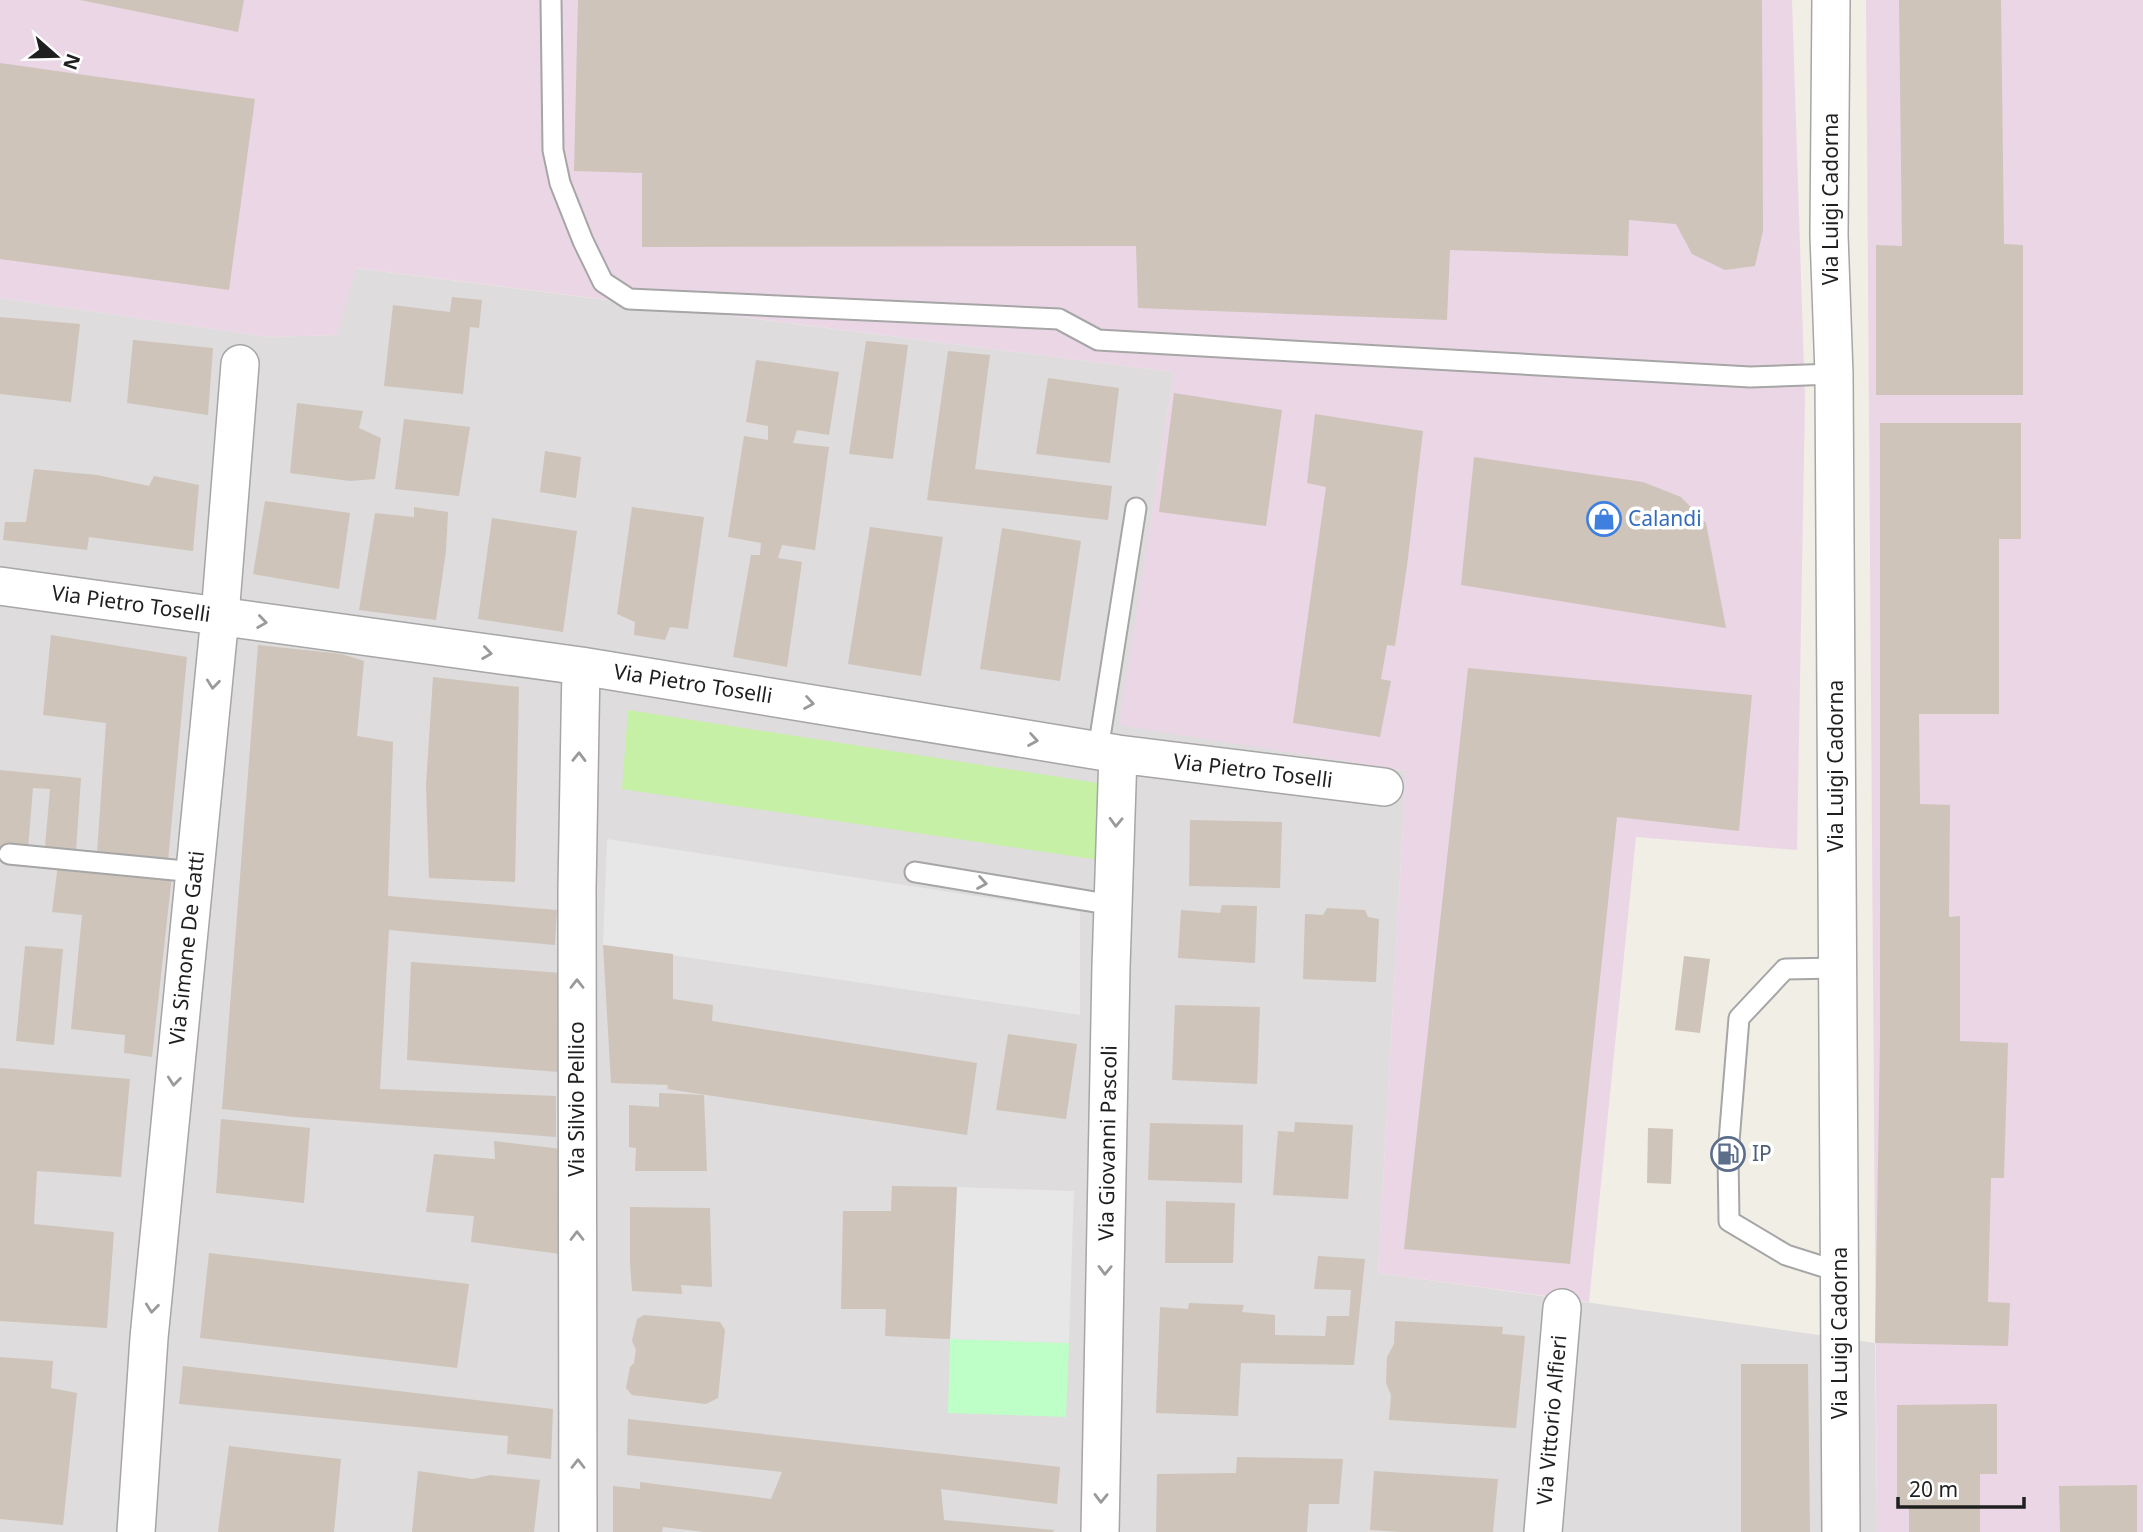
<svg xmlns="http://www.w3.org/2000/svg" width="2143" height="1532" font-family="'Noto Sans',sans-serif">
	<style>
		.residential { fill: #dedcdc }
		.industrial { fill: #ebd6e6 }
		.grass { fill: #c6f0a6 }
		.park { fill: #beffc7 }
		.parking { fill: #e7e7e7 }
		.building { fill: #cec4ba }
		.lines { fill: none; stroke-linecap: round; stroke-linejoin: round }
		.lane-casing { stroke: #a6a6a6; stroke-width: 23 }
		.street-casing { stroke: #a6a6a6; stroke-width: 40 }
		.lane { stroke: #fff; stroke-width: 19 }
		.street { stroke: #fff; stroke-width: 37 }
		.oneway { stroke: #9a9a9a }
		.labels { text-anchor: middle; stroke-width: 7; stroke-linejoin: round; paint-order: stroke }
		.street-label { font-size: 21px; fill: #1f1f1f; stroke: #fff }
		.shop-label { font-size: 21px; fill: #366cbe; stroke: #fff; text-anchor: start }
		.service-label { font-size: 21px; fill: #4e5e75; stroke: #fff; text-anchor: start }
	</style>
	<rect width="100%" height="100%" fill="#f1eee5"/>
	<path class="residential" d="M 355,268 L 1174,372 L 1120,724 L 1406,771 L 1378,1273 L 1875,1343 L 1877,1532 L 0,1532 L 0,298 L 270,337 L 337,335 Z"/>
	<path class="industrial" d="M 0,0 L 1792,0 L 1805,399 L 1797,850 L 1636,837 L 1589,1302 L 1378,1273 L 1406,771 L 1119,725 L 1174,372 L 356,268 L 337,335 L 270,337 L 0,298 Z
		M 1866,0 L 2143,0 L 2143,1532 L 1877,1532 Z"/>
	<path class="grass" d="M 628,710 L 1104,784 L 1099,860 L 622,789 Z"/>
	<path class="park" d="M 950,1339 L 1069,1343 L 1066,1417 L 948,1413 Z"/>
	<path class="parking" d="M 607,839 L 1080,912 L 1080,1015 L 603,945 Z
		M 957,1187 L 1074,1191 L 1069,1343 L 950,1339 Z"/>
	<path class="building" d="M 80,0 L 244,0 L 238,32 Z
		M 578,0 L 1762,0 L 1763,231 L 1755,266 L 1725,270 L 1692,254 L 1676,224 L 1629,220 L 1628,256 L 1450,250 L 1447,320 L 1138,308 L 1136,246 L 642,247 L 642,173 L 574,171 Z
		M 1899,0 L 2001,0 L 2004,244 L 2023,245 L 2023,395 L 1876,395 L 1876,245 L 1902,246 Z
		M 0,63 L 255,99 L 229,290 L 0,259 Z
		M 452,297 L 482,300 L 479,328 L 470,327 L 463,394 L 384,386 L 393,305 L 450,312 Z
		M 0,317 L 80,324 L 71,402 L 0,394 Z
		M 133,340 L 213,348 L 208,415 L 127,403 Z
		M 866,341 L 908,345 L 893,459 L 849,454 Z
		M 948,351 L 990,355 L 975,469 L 1112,486 L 1108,520 L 927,500 Z
		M 756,360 L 839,372 L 829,435 L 797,430 L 793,443 L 829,447 L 815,550 L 782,545 L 778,558 L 802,562 L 787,667 L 733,657 L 751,555 L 760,555 L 761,543 L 728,537 L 744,436 L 768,440 L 768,426 L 746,422 Z
		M 1048,378 L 1119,388 L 1110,463 L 1036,454 Z
		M 1174,393 L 1282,410 L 1266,526 L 1159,512 Z
		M 297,403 L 363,411 L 359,428 L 381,438 L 375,479 L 350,481 L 290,473 Z
		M 1315,414 L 1423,431 L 1407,566 L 1395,646 L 1387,645 L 1381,679 L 1391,681 L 1380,737 L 1293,723 L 1326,487 L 1307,483 Z
		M 404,419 L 470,427 L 459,496 L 395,489 Z
		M 1880,423 L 2021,423 L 2021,539 L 1999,539 L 1999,714 L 1919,714 L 1920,804 L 1950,805 L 1949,917 L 1960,916 L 1960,1041 L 2008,1043 L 2004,1178 L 1991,1178 L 1988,1302 L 2010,1303 L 2008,1346 L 1875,1343 L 1880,1042 Z
		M 545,451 L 581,457 L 576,498 L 540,492 Z
		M 1474,457 L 1643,482 L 1681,497 L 1706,523 L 1726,628 L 1461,585 Z
		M 34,469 L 97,475 L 149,486 L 154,476 L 199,485 L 193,551 L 89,537 L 87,550 L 3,540 L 5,522 L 26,522 Z
		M 265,501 L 350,513 L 339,589 L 253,574 Z
		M 414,507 L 448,512 L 446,551 L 436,620 L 359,610 L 375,513 L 414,517 Z
		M 632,507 L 704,517 L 688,629 L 670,627 L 665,640 L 634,635 L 635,622 L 617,614 Z
		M 492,518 L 577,531 L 563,632 L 478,619 Z
		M 870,527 L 943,537 L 921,676 L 848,664 Z
		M 1002,528 L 1081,541 L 1060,681 L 980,669 Z
		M 51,635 L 187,657 L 168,861 L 97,853 L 106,723 L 43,715 Z
		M 258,645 L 342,654 L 364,661 L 357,736 L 393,742 L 388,896 L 557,910 L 555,945 L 389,930 L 380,1089 L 556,1096 L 556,1137 L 294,1117 L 222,1109 Z
		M 1468,668 L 1752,695 L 1739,831 L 1617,817 L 1570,1264 L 1404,1249 Z
		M 433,677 L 519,687 L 515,882 L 429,878 L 426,785 Z
		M 0,770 L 81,778 L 76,851 L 45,847 L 50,789 L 33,788 L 28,849 L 0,847 Z
		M 1190,820 L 1282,822 L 1280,888 L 1189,886 Z
		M 58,864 L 172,875 L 152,1057 L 124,1053 L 125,1035 L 71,1029 L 82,915 L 52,912 Z
		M 1222,905 L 1257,906 L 1255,963 L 1178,958 L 1181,910 L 1220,913 Z
		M 1327,908 L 1365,910 L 1368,917 L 1379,919 L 1376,982 L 1303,979 L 1305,914 L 1323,915 Z
		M 603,945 L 673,954 L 673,999 L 713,1005 L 712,1021 L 977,1063 L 967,1135 L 667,1089 L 668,1085 L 611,1083 Z
		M 25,946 L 63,949 L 54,1045 L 16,1041 Z
		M 1684,956 L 1710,959 L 1700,1033 L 1675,1030 Z
		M 411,962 L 562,973 L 559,1072 L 407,1060 Z
		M 1175,1005 L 1260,1007 L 1257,1084 L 1172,1080 Z
		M 1008,1034 L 1077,1044 L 1066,1119 L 996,1110 Z
		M 0,1068 L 130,1079 L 121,1177 L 37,1171 L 34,1224 L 114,1232 L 107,1328 L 0,1321 Z
		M 659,1093 L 704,1095 L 707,1171 L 635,1171 L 636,1148 L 629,1147 L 629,1105 L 659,1107 Z
		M 221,1119 L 310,1128 L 304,1203 L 216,1193 Z
		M 1295,1122 L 1353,1125 L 1348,1199 L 1273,1195 L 1278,1131 L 1294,1132 Z
		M 1150,1123 L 1243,1125 L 1242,1183 L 1148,1180 Z
		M 1648,1128 L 1673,1129 L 1671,1184 L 1647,1183 Z
		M 494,1141 L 562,1149 L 560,1254 L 471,1242 L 474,1216 L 426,1212 L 434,1154 L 495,1159 Z
		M 892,1186 L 957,1187 L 950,1339 L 885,1336 L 886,1309 L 841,1309 L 843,1211 L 891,1211 Z
		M 1166,1201 L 1235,1203 L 1233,1263 L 1165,1263 Z
		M 630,1207 L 710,1208 L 712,1287 L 681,1285 L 682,1294 L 632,1291 L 630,1263 Z
		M 209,1253 L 469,1284 L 457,1368 L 200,1338 Z
		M 1318,1256 L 1365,1259 L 1354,1365 L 1241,1363 L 1238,1416 L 1156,1413 L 1160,1307 L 1188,1309 L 1189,1303 L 1244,1305 L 1242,1312 L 1275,1315 L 1275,1335 L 1325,1336 L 1327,1316 L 1349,1316 L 1351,1290 L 1314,1289 Z
		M 644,1315 L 720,1322 L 725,1330 L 718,1398 L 706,1404 L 632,1395 L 626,1388 L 630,1367 L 634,1363 L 636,1350 L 632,1341 L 637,1319 Z
		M 1395,1321 L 1503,1327 L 1502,1334 L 1525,1336 L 1516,1428 L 1389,1420 L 1391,1395 L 1386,1383 L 1387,1357 L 1394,1344 Z
		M 0,1357 L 53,1361 L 51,1388 L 77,1393 L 63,1525 L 0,1519 Z
		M 1741,1364 L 1808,1364 L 1810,1532 L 1741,1532 Z
		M 183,1366 L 553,1409 L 551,1459 L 507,1454 L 508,1436 L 179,1404 Z
		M 1997,1404 L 1997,1474 L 1980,1474 L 1980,1532 L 1909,1532 L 1909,1507 L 1897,1507 L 1897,1405 Z
		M 628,1419 L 1060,1467 L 1057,1504 L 941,1489 L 944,1520 L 1054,1530 L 1053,1532 L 704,1532 L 663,1527 L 662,1532 L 613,1532 L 613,1486 L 640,1489 L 640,1482 L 771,1499 L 782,1472 L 627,1455 Z
		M 229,1446 L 341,1459 L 334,1532 L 218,1532 Z
		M 1237,1457 L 1343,1459 L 1339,1504 L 1309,1504 L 1307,1532 L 1156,1532 L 1157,1474 L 1236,1473 Z
		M 418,1471 L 473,1479 L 490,1475 L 540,1480 L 534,1532 L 412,1532 Z
		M 1374,1471 L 1498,1479 L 1493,1532 L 1401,1532 L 1370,1530 Z
		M 2137,1485 L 2137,1532 L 2060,1532 L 2059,1486 Z"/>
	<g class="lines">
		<g class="lane-casing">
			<path id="lane" d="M 551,0 L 553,150 L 560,183 L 583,241 L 603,282 L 629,299 L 1059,319 L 1098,340 L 1750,377 L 1834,374
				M 1098,750 L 1136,508
				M 9,854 L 195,872
				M 915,872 L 1113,905
				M 1837,968 L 1785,969 L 1739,1018 L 1728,1154 L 1729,1221 L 1786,1255 L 1840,1272"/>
		</g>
		<g class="street-casing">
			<path id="street" d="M 1831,0 L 1829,235 L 1834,374 L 1841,1532
				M 0,586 L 581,666 L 1118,754 L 1384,787
				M 136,1532 L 149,1338 L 220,616 L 240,364
				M 578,1532 L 577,889 L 581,666
				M 1100,1532 L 1111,967 L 1118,754
				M 1543,1532 L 1562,1308"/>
		</g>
		<use href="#lane" class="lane"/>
		<use href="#street" class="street"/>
	</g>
	<defs><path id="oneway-chevron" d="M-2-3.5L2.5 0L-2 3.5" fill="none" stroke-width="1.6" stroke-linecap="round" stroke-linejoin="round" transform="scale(1.75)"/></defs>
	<g class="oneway">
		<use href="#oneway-chevron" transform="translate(262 622) rotate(8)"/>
		<use href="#oneway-chevron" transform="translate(487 653) rotate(8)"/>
		<use href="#oneway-chevron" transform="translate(213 684) rotate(96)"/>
		<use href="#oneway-chevron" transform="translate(809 703) rotate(9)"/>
		<use href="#oneway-chevron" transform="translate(1033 740) rotate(9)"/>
		<use href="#oneway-chevron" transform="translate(579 757) rotate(-89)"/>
		<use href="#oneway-chevron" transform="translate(1116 822) rotate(92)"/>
		<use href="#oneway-chevron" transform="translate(982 883) rotate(10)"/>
		<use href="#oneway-chevron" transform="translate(577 984) rotate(-90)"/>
		<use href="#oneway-chevron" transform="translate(174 1081) rotate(96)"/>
		<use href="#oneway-chevron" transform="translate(577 1236) rotate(-90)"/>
		<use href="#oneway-chevron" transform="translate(1105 1270) rotate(91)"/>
		<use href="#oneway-chevron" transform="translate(152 1308) rotate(96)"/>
		<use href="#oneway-chevron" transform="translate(578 1464) rotate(-90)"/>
		<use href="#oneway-chevron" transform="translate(1101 1498) rotate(91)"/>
	</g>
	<defs>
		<g id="shop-ring" transform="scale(1.75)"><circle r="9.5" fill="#fff" stroke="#3f7fe0" stroke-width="1.5"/><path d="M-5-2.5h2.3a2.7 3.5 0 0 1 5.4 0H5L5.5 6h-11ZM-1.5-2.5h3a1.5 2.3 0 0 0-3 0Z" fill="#3f7fe0"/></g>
		<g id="fuel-ring" transform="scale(1.75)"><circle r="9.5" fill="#fff" stroke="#5c6f8a" stroke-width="1.5"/><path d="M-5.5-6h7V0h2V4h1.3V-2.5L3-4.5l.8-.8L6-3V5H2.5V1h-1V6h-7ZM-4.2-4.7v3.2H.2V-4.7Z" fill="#5c6f8a"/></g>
	</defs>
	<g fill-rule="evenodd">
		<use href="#shop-ring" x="1604" y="519"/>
		<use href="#fuel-ring" x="1728" y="1154"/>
	</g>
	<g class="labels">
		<g class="street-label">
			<text transform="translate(1831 199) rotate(-90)" y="7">Via Luigi Cadorna</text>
			<text transform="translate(131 604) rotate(8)" y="7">Via Pietro Toselli</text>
			<text transform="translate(693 684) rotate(9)" y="7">Via Pietro Toselli</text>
			<text transform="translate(1836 766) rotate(-90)" y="7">Via Luigi Cadorna</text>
			<text transform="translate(1253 771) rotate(7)" y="7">Via Pietro Toselli</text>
			<text transform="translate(187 948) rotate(-84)" y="7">Via Simone De Gatti</text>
			<text transform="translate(577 1099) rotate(-90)" y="7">Via Silvio Pellico</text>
			<text transform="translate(1108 1143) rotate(-89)" y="7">Via Giovanni Pascoli</text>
			<text transform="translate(1840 1333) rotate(-90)" y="7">Via Luigi Cadorna</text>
			<text transform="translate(1552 1420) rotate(-85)" y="7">Via Vittorio Alfieri</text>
		</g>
		<g class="shop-label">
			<text x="1628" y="526">Calandi</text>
		</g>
		<g class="service-label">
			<text x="1752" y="1161">IP</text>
		</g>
	</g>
	<g transform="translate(56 56) rotate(110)" stroke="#ffffff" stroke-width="5" paint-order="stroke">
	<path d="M0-5L12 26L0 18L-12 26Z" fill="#1f1f1f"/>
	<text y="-10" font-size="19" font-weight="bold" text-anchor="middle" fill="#1f1f1f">N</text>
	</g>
	<path d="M1898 1497v10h126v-10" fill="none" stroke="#1f1f1f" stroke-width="3.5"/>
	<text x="1909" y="1497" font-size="21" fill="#1f1f1f" stroke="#ffffff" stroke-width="5" paint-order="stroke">20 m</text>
</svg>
